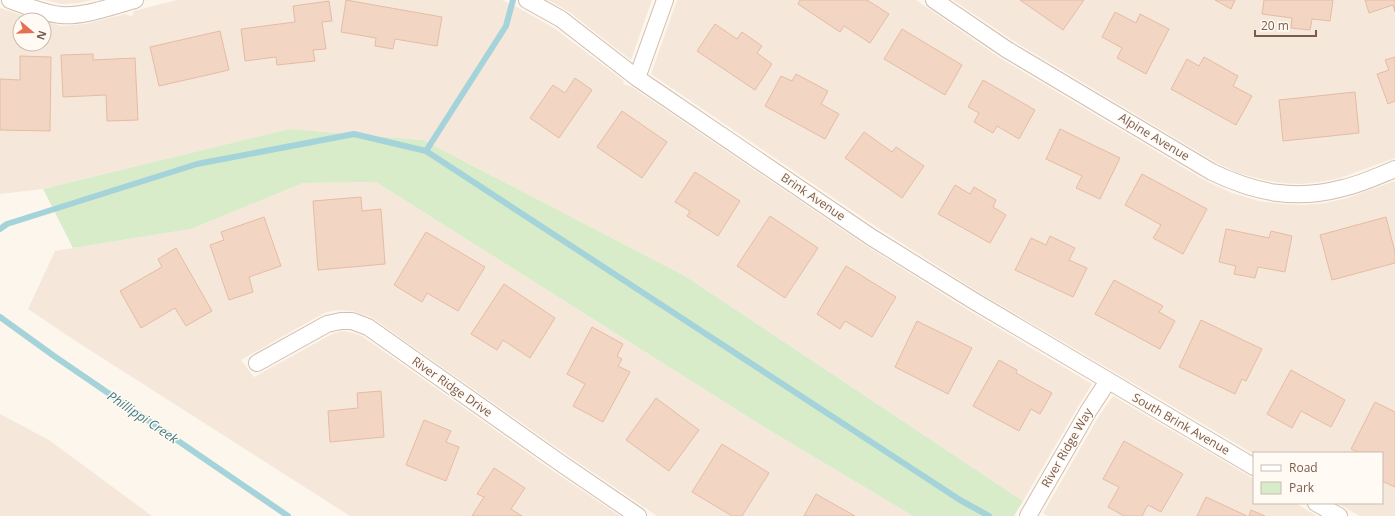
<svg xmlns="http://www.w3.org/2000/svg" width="1395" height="516" font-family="'Open Sans',sans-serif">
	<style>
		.residential { fill: #f5e8da }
		.green { fill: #d8ecc9 }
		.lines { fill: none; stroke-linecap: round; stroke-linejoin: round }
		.stream { stroke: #a5d3da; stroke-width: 6 }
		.building { fill: #f3d5c3; stroke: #e6bba3 }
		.minor-casing { stroke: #d1beb0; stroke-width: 18 }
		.minor { stroke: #fff; stroke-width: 16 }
		.labels { text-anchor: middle; stroke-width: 3; stroke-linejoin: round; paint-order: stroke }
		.street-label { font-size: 12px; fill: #7a5c4d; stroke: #fffaf3 }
		.water-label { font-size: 13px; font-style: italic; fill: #437c86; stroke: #fffaf3 }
	</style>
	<rect width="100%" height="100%" fill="#fdf6ec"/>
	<path class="residential" d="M 45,0 L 92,0 L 79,3 L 61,4 Z
		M 177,0 L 502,0 L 517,7 L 554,28 L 624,81 L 623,84 L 632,87 L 865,245 L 968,310 L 1092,384 L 1079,405 L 1023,501 L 685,276 L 423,140 L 289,129 L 43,189 L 0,194 L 0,8 L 21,15 L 40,20 L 20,20 L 20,44 L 44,44 L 44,21 L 62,26 L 85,24 L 125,14 L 132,16 L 134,11 Z
		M 548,0 L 652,0 L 631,60 L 568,11 Z
		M 677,0 L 916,0 L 1000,58 L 1206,181 L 1232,193 L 1259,201 L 1282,204 L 1303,205 L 1326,203 L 1347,198 L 1395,181 L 1395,516 L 1360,516 L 1337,503 L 1382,503 L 1382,453 L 1254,453 L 1254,454 L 980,293 L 878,228 L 651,74 Z
		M 953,0 L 1395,0 L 1395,158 L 1340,178 L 1320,182 L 1300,184 L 1283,183 L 1264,180 L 1238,173 L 1217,163 L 1012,40 Z
		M 376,182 L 764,427 L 913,516 L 657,516 L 566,454 L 371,317 L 352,311 L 337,310 L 324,313 L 241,360 L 254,377 L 332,334 L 342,331 L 350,332 L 362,336 L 553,471 L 620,516 L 350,516 L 74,340 L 28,309 L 55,251 L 191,229 L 303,183 Z
		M 1113,396 L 1254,479 L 1254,503 L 1295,503 L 1317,516 L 1047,516 L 1043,513 L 1099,416 Z
		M 0,414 L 49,440 L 152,516 L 0,516 Z"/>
	<path class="green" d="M 289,129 L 423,140 L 685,276 L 1023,501 L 1014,516 L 913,516 L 764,427 L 376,182 L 303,183 L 191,229 L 73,248 L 43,189 Z"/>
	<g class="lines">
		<path class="stream" d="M 426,151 L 506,26 L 513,0
			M 0,229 L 7,224 L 197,164 L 354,134 L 426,151 L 960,500 L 989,516
			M 0,317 L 54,356 L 288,516"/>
	</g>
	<path class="building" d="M 346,0 L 442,17 L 437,46 L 395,39 L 393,49 L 375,46 L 376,38 L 341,32 Z
		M 800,0 L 867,0 L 889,14 L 870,43 L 844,26 L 840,32 L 798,4 Z
		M 1020,0 L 1084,0 L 1063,30 Z
		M 1215,0 L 1235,0 L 1231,9 Z
		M 1264,0 L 1333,0 L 1330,21 L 1312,19 L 1310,30 L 1291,28 L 1292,18 L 1262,14 Z
		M 1365,0 L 1395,0 L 1395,12 L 1393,5 L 1369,13 Z
		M 329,1 L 332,21 L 322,22 L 326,49 L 313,50 L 315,61 L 277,65 L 276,57 L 245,61 L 241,29 L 295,22 L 293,6 Z
		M 1115,12 L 1136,23 L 1140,14 L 1169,29 L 1146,74 L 1117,58 L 1122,48 L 1102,37 Z
		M 715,24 L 737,39 L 742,32 L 762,46 L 757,53 L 772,64 L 755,90 L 697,51 Z
		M 902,29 L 962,65 L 945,95 L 884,59 Z
		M 220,31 L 229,70 L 159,86 L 150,47 Z
		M 93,54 L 93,60 L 135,58 L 138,120 L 107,121 L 106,95 L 63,97 L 61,55 Z
		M 20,56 L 51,57 L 50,131 L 0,130 L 0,79 L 20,80 Z
		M 1204,57 L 1238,76 L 1233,86 L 1252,96 L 1236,125 L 1171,89 L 1187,59 L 1199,66 Z
		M 1395,57 L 1395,101 L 1388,104 L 1377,74 L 1389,70 L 1385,60 Z
		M 796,74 L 828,91 L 821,104 L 839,114 L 825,139 L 765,106 L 781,76 L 792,81 Z
		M 575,78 L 592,90 L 559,138 L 530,118 L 553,85 L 565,93 Z
		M 983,80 L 1035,110 L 1019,139 L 997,126 L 993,133 L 974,122 L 979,113 L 968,107 Z
		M 1355,92 L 1359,133 L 1283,141 L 1279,100 Z
		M 622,111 L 667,142 L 642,178 L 597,147 Z
		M 1060,129 L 1120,158 L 1100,199 L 1076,188 L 1082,176 L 1046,159 Z
		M 864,132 L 892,152 L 896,147 L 924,166 L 902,198 L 845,158 Z
		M 695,172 L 740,201 L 718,236 L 687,216 L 690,211 L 675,202 Z
		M 1142,174 L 1207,209 L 1183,254 L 1153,238 L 1161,225 L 1125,205 Z
		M 955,185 L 970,194 L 974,187 L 996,200 L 993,207 L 1006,215 L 990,243 L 938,214 Z
		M 361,197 L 362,211 L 381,209 L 385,264 L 318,270 L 313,201 Z
		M 770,216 L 818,248 L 785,298 L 737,266 Z
		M 264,217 L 281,266 L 249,277 L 253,292 L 229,300 L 210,245 L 224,240 L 221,232 Z
		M 1386,217 L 1395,252 L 1395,263 L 1332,280 L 1320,235 Z
		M 1226,229 L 1269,238 L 1271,231 L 1292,236 L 1285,272 L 1258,267 L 1255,278 L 1234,274 L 1236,266 L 1219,262 Z
		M 426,232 L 485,267 L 458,311 L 427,293 L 422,302 L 394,285 Z
		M 1050,236 L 1075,248 L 1069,260 L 1087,268 L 1073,297 L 1015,270 L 1031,238 L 1046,245 Z
		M 176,248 L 212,311 L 186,326 L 175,308 L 141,328 L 120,291 L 162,267 L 158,259 Z
		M 846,266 L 896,297 L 872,337 L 845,321 L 840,329 L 817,314 Z
		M 1114,280 L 1163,306 L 1159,312 L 1175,321 L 1160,349 L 1095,314 Z
		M 504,284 L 555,318 L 530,358 L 503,340 L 497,350 L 471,334 Z
		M 1201,320 L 1262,349 L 1246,381 L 1242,379 L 1235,394 L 1179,367 Z
		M 917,321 L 972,348 L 948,394 L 895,367 Z
		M 592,327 L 623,344 L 617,356 L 622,359 L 618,366 L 630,372 L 603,422 L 573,406 L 585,384 L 567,374 Z
		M 999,360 L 1017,370 L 1016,373 L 1052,393 L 1040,414 L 1031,409 L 1019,431 L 973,406 Z
		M 1291,370 L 1345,400 L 1331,427 L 1301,411 L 1292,428 L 1267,414 Z
		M 381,391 L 384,437 L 330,442 L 328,411 L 358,408 L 357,393 Z
		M 656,398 L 699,430 L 669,471 L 626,440 Z
		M 1375,402 L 1395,412 L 1395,487 L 1382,481 L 1382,453 L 1360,453 L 1351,449 Z
		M 424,420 L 451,431 L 446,442 L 459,447 L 446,481 L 406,465 Z
		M 1124,441 L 1183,474 L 1161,512 L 1148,505 L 1142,516 L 1124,516 L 1108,507 L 1119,487 L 1103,479 Z
		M 722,444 L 769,473 L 742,516 L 732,516 L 692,492 Z
		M 494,468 L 525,488 L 511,509 L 522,516 L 472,516 L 484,497 L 477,494 Z
		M 816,494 L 855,516 L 804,516 Z
		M 1206,497 L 1247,516 L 1197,516 Z
		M 1251,510 L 1265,516 L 1249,516 Z"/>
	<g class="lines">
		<g class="minor-casing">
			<path id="minor" d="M 10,0 C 23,5 47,14 61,15 C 84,17 112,6 135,0
				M 527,0 L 561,19 L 637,78 L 871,237 L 974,301 L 1254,467
				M 934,0 L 1006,49 L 1212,172 C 1256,193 1295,201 1343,188 C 1361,184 1378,176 1395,169
				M 637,78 L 665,0
				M 257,363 L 327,324 L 341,321 L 352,321 L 368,327 L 559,462 L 638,516
				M 1316,503 L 1339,516
				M 1028,516 L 1089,410 L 1108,381"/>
		</g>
		<use href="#minor" class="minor"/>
	</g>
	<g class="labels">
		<g class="street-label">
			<text transform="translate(1154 137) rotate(31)" y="4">Alpine Avenue</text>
			<text transform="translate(813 197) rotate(34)" y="4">Brink Avenue</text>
			<text transform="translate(452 387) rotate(35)" y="4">River Ridge Drive</text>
			<text transform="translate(1181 424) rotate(30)" y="4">South Brink Avenue</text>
			<text transform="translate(1067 448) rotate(-60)" y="4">River Ridge Way</text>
		</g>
		<g class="water-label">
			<text transform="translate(143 417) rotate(34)" y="5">Phillippi Creek</text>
		</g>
	</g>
	<rect x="1253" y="452" width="130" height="52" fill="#fffaf3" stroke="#cabbb1"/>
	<rect x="1261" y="465" width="20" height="6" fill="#ffffff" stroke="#cabbb1"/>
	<text x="1289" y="472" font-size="12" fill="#7a5c4d">Road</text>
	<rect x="1261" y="482" width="20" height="12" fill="#d8ecc9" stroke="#cabbb1"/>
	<text x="1289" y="492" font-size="12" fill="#7a5c4d">Park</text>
	<g transform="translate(32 32) rotate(109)"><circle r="19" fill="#fffaf3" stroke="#cabbb1"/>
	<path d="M0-3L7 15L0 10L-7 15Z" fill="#e76f51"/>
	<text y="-6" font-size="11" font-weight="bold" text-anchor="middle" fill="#7a5c4d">N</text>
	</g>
	<path d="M1255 30v6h61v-6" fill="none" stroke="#7a5c4d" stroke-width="2"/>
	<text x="1261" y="30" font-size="12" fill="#7a5c4d" stroke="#fffaf3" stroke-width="3" paint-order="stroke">20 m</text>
</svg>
